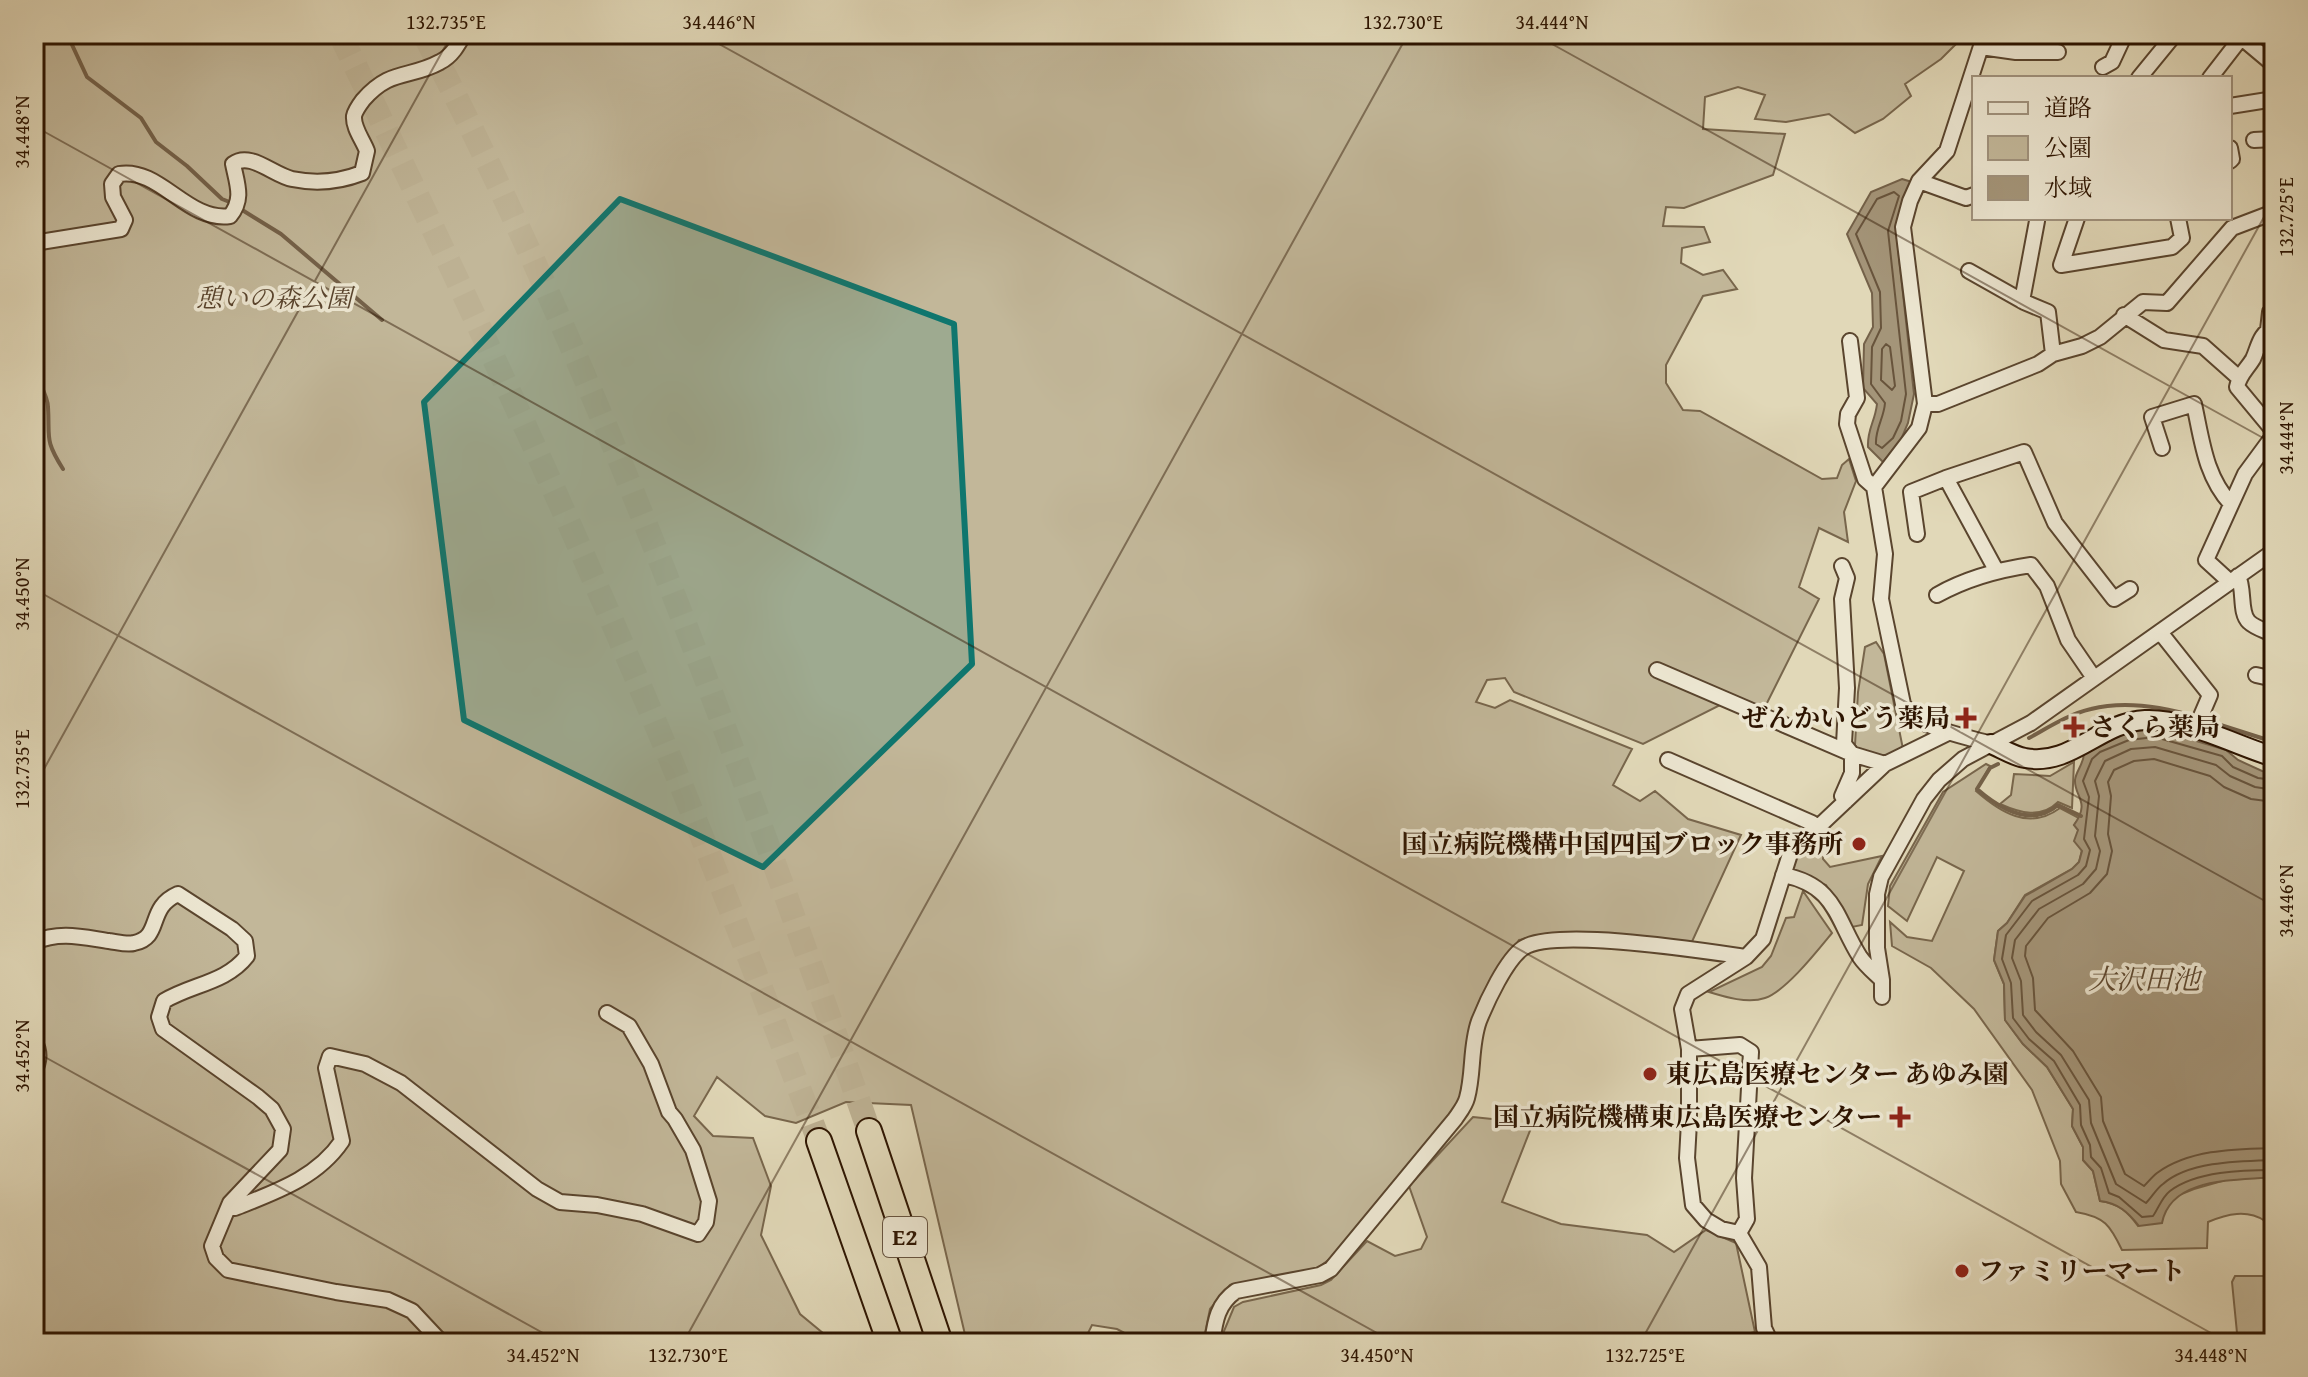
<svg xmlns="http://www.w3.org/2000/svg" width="2308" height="1377" font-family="'Gentium Book Plus','Noto Serif JP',serif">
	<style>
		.green { fill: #c2b799; stroke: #78664c; stroke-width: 2 }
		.water { fill: #a49579; stroke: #746149; stroke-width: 2 }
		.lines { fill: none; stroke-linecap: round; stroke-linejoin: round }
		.shore { stroke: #68543c; stroke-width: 2 }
		.stream { stroke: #746149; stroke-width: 4 }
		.highway-tunnel { stroke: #bdb193; stroke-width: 24; stroke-dasharray: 24 12; stroke-linecap: butt }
		.street-casing { stroke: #5a452e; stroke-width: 18 }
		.secondary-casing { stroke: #2d1400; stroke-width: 22 }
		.highway-casing { stroke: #2d1400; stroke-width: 28 }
		.street { stroke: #ece6d1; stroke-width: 14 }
		.secondary { stroke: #ece6d1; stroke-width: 18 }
		.highway { stroke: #e1d8b8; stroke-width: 24 }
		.marked { fill: #0f766e; fill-opacity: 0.2; stroke: #0f766e; stroke-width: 6; stroke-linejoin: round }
		.ticks { fill: none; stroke: #2d1400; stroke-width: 2; stroke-opacity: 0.45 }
		.poi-dot { fill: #8f2418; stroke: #ece6d1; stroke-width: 3 }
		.labels { text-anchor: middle; stroke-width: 7; stroke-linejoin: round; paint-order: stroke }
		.shield { fill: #ece6d1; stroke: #66533f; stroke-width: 2 }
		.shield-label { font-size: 24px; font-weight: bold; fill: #2d1400 }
		.park-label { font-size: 26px; font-style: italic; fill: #5a452e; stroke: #ece6d1 }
		.poi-label { font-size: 26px; font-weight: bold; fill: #2d1400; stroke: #ece6d1; text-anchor: end }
		.water-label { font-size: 28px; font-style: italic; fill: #5d4830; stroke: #ece6d1 }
		.neatline { fill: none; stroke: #2d1400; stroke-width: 3 }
		.ticks-label { font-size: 20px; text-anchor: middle; fill: #2d1400 }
	</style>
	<rect width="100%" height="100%" fill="#e1d8b8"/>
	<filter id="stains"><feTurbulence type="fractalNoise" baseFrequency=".0025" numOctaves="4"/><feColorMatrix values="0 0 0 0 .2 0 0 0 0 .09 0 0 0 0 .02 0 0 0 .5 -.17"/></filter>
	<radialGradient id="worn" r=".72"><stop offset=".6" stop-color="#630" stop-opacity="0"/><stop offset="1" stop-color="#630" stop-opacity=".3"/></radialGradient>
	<path class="green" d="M 34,34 L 1883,34 L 1885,42 L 1941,39 L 1955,45 L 1941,59 L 1905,84 L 1911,96 L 1883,119 L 1855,133 L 1829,114 L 1786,122 L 1755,119 L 1765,95 L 1738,87 L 1705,97 L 1703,129 L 1785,134 L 1773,175 L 1684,208 L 1666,207 L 1663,226 L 1704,227 L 1710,242 L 1682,248 L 1681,263 L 1703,275 L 1723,270 L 1737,289 L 1703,296 L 1666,365 L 1666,383 L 1683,410 L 1700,411 L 1822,479 L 1837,478 L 1842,465 L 1849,459 L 1856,481 L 1844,512 L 1848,542 L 1819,528 L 1799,587 L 1819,599 L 1763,711 L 1722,704 L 1643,744 L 1514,692 L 1505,678 L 1487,680 L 1476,702 L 1495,708 L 1510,700 L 1632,749 L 1613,785 L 1640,801 L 1655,791 L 1688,819 L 1741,835 L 1690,946 L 1542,937 L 1519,940 L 1478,1004 L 1471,1031 L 1459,1103 L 1331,1258 L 1315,1270 L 1230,1285 L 1210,1309 L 1203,1343 L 1139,1343 L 1138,1340 L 1117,1329 L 1092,1325 L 1083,1343 L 967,1343 L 911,1105 L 846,1102 L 796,1123 L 765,1116 L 717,1077 L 694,1116 L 713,1136 L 753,1138 L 771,1186 L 761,1235 L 800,1314 L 835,1343 L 34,1343 Z
		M 1876,642 L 1884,654 L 1903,749 L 1882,757 L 1861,753 L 1855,745 L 1858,692 L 1865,647 Z
		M 2074,762 L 2072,808 L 2058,802 C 2041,819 2020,813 2000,804 L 2011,795 L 2014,774 L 2050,776 Z
		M 1986,764 L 1990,766 L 1976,791 C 2000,812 2029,831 2060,808 L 2079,818 L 2074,825 L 2078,830 L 2082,850 L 2079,862 L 2072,869 L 2025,895 L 2007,923 L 1998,931 L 1994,960 L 2004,984 L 2005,1020 L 2023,1044 L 2047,1067 L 2073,1109 L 2072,1126 L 2083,1147 L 2083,1160 L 2093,1171 L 2100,1201 C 2118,1203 2128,1212 2138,1226 L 2165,1210 L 2174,1197 L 2194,1189 L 2229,1179 L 2274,1177 L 2274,1343 L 2238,1343 L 2232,1282 L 2235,1276 L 2266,1276 L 2268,1273 L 2265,1221 C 2247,1209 2227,1214 2208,1222 L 2207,1248 L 2122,1250 C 2110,1225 2105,1217 2076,1212 L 2061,1184 L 2060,1161 L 2032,1090 L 1974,1009 L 1931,968 L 1892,946 L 1890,922 L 1907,937 L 1932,941 L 1964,871 L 1937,857 L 1907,921 L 1888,906 L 1890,886 L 1943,792 Z
		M 1826,834 L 1823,859 L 1830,867 L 1882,856 L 1868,884 L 1862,925 L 1852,927 L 1826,885 L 1793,872 L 1791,867 C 1797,850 1810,842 1826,834 Z
		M 1803,891 L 1832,933 C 1818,950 1786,991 1765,998 C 1748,1004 1725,997 1709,992 L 1762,967 L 1771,956 L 1786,918 L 1794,917 Z
		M 1473,1117 L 1511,1121 L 1531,1128 L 1502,1202 L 1561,1224 L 1647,1235 L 1674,1252 L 1706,1230 L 1736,1243 L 1755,1332 L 1705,1343 L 1219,1343 L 1234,1307 L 1243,1302 L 1321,1285 L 1331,1280 L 1367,1241 L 1395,1256 L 1421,1249 L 1427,1237 L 1409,1186 Z"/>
	<path class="water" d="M 1902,179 L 1912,182 L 1896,230 L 1914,394 L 1908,423 L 1900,442 L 1883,462 L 1868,447 C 1867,429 1875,422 1877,404 L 1863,388 L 1864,344 L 1873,327 L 1872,293 L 1847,234 L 1871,192 Z
		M 2157,729 L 2226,750 L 2238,760 L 2262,771 L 2274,772 L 2274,1177 C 2237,1181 2171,1176 2162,1223 L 2139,1226 C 2128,1212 2118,1203 2100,1201 L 2093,1171 L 2083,1160 L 2083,1147 L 2072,1126 L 2073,1109 L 2047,1067 L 2023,1044 L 2005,1020 L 2004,984 L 1994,960 L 1998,931 L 2007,923 L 2025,896 L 2072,869 L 2079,862 L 2082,851 L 2074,841 L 2078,830 L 2074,825 C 2091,801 2074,797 2075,780 C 2076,771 2083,765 2084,754 C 2106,738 2129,730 2157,729 Z"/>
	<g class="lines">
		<path class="shore" d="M 1894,192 L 1899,196 L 1888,231 L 1906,394 L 1901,421 L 1893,438 L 1882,448 L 1876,444 C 1875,429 1884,418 1885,403 L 1871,384 L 1872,347 L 1881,328 L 1880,292 L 1856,234 L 1877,199 Z
			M 1886,344 L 1890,347 L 1895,386 L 1892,390 L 1881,380 L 1882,349 Z
			M 2274,780 L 2258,778 L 2233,767 L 2222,756 L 2155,737 L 2129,740 L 2100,752 L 2092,759 L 2083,781 L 2089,797 L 2084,839 L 2090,850 L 2086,866 L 2078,875 L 2032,901 L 2006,935 L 2002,959 L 2011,983 L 2013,1018 L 2029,1039 L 2054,1061 L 2080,1105 L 2081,1125 L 2090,1145 L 2091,1157 L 2101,1168 L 2109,1193 L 2119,1197 L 2142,1217 L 2153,1216 C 2158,1209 2162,1197 2170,1191 C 2196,1171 2243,1170 2274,1170
			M 2274,790 L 2255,787 L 2230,776 L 2216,765 L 2155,747 L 2131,749 L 2105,761 L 2095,781 L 2099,796 L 2095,836 L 2100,851 L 2096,869 L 2083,884 L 2039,909 L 2015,940 L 2012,958 L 2021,981 L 2023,1015 L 2036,1032 L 2061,1055 L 2089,1100 L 2091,1123 L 2116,1184 L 2146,1203 C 2152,1197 2156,1189 2163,1184 C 2189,1161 2241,1161 2274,1160
			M 2274,802 L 2251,799 L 2224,787 L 2210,776 L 2154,759 L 2134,761 L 2114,770 L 2108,782 L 2111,796 L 2108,834 L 2112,851 L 2107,874 L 2090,893 L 2048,918 L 2026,946 L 2025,956 L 2033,978 L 2035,1010 L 2073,1051 L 2101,1097 L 2103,1121 L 2125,1174 L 2144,1186 C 2148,1182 2152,1177 2157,1173 C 2190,1149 2236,1149 2274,1148"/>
		<path class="stream" d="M 67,34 L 87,77 L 141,118 L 156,142 L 187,166 L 222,199 L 232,203
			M 1858,34 L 1885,42 L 1937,39 L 1942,34
			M 1958,34 L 1974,42 L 1978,40
			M 239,208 L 281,234 L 382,320
			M 34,370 C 38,381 48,396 48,407 C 50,438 44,439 63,469
			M 2208,721 L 2274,742
			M 2029,738 C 2049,727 2069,714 2091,709 C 2126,700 2164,707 2197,717
			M 1998,764 L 1990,768 L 1977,789 C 2000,809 2031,828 2058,805 L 2081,816"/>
		<path class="highway-tunnel" d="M 340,34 C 473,311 605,589 717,875 C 752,963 785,1052 819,1141
			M 424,34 C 605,385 739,759 869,1131"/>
		<g class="street-casing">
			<path id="street" d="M 2237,34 L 2274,65
				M 1981,47 L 2016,52 L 2058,52
				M 2103,67 L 2112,62 L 2125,34
				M 2139,78 L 2175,34
				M 2210,78 L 2241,38
				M 2230,106 L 2274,99
				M 2254,140 L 2274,139
				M 2230,148 L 2232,159 L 2230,161
				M 1919,181 L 1966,198 L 1974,195
				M 2077,218 L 2061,265 L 2172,247 L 2182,238 L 2178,218
				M 34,243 L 121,229 L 125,220 L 113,197 L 112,184 L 119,174 C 160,167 187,222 230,216 C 244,199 237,184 233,164 C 250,151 273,175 292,179 C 316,184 339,182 362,173 L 367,151 C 363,140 353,128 354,116 C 355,111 360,104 363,100 C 391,68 409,79 440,62 C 452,56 458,45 464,34
				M 1969,271 L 2024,302 L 2048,312 L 2053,354
				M 2022,301 L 2037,221
				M 2124,315 L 2164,340 L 2203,346 L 2239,378
				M 2268,330 L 2270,312
				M 1850,341 L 1857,398 L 1848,414 L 1847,424 L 1865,479 L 1874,487 L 1885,554 L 1881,599 L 1903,704 C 1916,729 1966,736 1991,744
				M 1925,404 L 1938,404 L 2038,364 L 2053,354 L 2082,346 L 2100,337 L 2143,302 L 2167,303 L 2232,228 L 2274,212
				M 2162,448 L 2152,417 L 2194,404 C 2202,440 2205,476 2231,504
				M 1874,487 L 1919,428 L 1925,404 L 1903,227 L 1910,201 L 1919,181 L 1947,151 L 1985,34
				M 1917,534 L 1911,492 L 1946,478
				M 1842,566 L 1847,578 L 1842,599 L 1847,688 L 1844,744 L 1852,754 L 1852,773 L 1842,796 L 1846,801
				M 1996,570 L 1946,478 L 2024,452 L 2055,523 L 2114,599 L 2130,589
				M 2238,576 C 2245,589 2239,613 2249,622 C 2255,628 2267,631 2274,635
				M 2229,581 L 2206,560 L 2245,474 L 2273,436 L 2271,428 L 2237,387 C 2239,375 2247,369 2253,359 C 2259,346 2259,334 2274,327
				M 1937,595 C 1967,578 1997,570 2031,565 L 2047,586 L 2068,640 L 2094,678
				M 2160,632 L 2210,695 L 2195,730
				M 1657,670 L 1852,754 L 1885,764
				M 2256,675 L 2274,679
				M 1668,760 L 1812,823 L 1816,829
				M 1783,875 C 1836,885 1836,919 1860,957 C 1866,966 1875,973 1882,980
				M 34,942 C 60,931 82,937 109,941 C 117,942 127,945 134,943 C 163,937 146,908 178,894 L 232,929 L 245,941 L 247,956 C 226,983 192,984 164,1001 L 159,1017 L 163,1029 L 258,1097 L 272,1109 L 283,1129 L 280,1150 L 230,1203 L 212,1246 L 216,1258 L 228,1270 L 336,1292 L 388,1300 L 412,1311 L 442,1343
				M 1882,997 L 1882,980 L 1877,948 L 1877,894 L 1881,877 L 1924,799 L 1939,780 L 1963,759 L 2031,723 L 2274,551
				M 34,1040 C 40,1051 40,1060 34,1072
				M 1689,1049 L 1740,1045 L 1751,1052 L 1744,1178 L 1747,1219 L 1739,1233
				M 230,1203 L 235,1208 C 275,1192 317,1178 342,1141 L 326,1068 L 330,1056 L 365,1064 L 401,1083 L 537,1189 L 560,1202 L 597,1205 L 642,1214 L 698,1234 L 706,1222 L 709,1201 L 693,1150 L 675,1119 L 669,1112 L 651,1064 L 629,1026 L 607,1013
				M 1212,1343 C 1215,1322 1217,1304 1236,1291 L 1320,1275 L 1331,1269 L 1455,1119 C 1459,1113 1465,1106 1467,1098 C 1474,1073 1470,1046 1479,1021 C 1487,1001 1506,960 1523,948 C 1554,927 1704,951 1746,957
				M 1771,1343 L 1764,1328 L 1759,1267 L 1739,1233 L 1721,1229 L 1706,1220 L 1693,1205 L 1687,1158 L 1689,1122 L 1689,1049 L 1682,1009 L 1688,994 L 1746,957 L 1763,939 L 1790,854 L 1796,848 L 1885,764 L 1948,733"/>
		</g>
		<g class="secondary-casing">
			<path id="secondary" d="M 1991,744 C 2001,748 2013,756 2025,758 C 2071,767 2100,722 2145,720 C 2185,718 2235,745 2274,757"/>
		</g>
		<g class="highway-casing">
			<path id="highway" d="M 869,1131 L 940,1343
				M 819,1141 L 890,1343"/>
		</g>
		<use href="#street" class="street"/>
		<use href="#secondary" class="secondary"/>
		<use href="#highway" class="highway"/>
	</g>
	<path class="marked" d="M 620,199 L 954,324 L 972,664 L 763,867 L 464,720 L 424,402 Z"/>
	<path class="ticks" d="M 701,34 L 2274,906M 1534,34 L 2274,444M 34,126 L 2229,1343M 34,589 L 1395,1343M 34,787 L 452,34M 34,1051 L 561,1343M 683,1343 L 1408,34M 1640,1343 L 2274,199"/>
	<g class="poi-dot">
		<path d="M1962 706h8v8h8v8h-8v8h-8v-8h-8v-8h8z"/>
		<path d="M2070 715h8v8h8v8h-8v8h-8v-8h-8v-8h8z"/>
		<circle cx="1859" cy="844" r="8"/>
		<circle cx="1650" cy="1074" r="8"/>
		<path d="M1896 1105h8v8h8v8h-8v8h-8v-8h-8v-8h8z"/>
		<circle cx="1962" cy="1271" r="8"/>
	</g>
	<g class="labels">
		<rect class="shield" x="883" y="1217" width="44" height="40" rx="6"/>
		<g class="shield-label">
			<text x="905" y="1245">E2</text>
		</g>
		<g class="park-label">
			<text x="274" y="307">憩いの森公園</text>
		</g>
		<g class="poi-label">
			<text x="1950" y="727">ぜんかいどう薬局</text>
			<text x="2090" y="736" text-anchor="start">さくら薬局</text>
			<text x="1843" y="853">国立病院機構中国四国ブロック事務所</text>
			<text x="1666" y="1083" text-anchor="start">東広島医療センター あゆみ園</text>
			<text x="1882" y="1126">国立病院機構東広島医療センター</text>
			<text x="1978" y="1280" text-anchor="start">ファミリーマート</text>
		</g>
		<g class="water-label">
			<text x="2144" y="989">大沢田池</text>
		</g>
	</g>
	<rect width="2308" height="1377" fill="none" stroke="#e1d8b8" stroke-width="88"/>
	<rect x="1972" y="76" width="260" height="144" fill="#ece6d1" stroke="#a0927d" stroke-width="2"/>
	<rect x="1988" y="102" width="40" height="12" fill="#ece6d1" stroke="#a0927d" stroke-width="2"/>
	<text x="2044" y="116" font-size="24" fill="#2d1400">道路</text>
	<rect x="1988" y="136" width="40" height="24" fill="#c2b799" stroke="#a0927d" stroke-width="2"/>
	<text x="2044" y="156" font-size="24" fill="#2d1400">公園</text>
	<rect x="1988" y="176" width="40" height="24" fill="#a49579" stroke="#a0927d" stroke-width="2"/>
	<text x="2044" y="196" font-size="24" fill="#2d1400">水域</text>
	<rect x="44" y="44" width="2220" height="1289" class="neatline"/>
	<g class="ticks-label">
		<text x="446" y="29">132.735°E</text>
		<text x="719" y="29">34.446°N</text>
		<text x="1403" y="29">132.730°E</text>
		<text x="1552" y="29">34.444°N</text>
		<text transform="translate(22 132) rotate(-90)" y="7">34.448°N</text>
		<text transform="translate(2286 217) rotate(-90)" y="7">132.725°E</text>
		<text transform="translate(2286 438) rotate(-90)" y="7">34.444°N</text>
		<text transform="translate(22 594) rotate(-90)" y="7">34.450°N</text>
		<text transform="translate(22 769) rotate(-90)" y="7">132.735°E</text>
		<text transform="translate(2286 901) rotate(-90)" y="7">34.446°N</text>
		<text transform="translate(22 1056) rotate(-90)" y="7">34.452°N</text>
		<text x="543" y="1362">34.452°N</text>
		<text x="688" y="1362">132.730°E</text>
		<text x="1377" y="1362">34.450°N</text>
		<text x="1645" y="1362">132.725°E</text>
		<text x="2211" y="1362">34.448°N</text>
	</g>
	<rect width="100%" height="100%" filter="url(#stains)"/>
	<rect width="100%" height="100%" fill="url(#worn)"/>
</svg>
